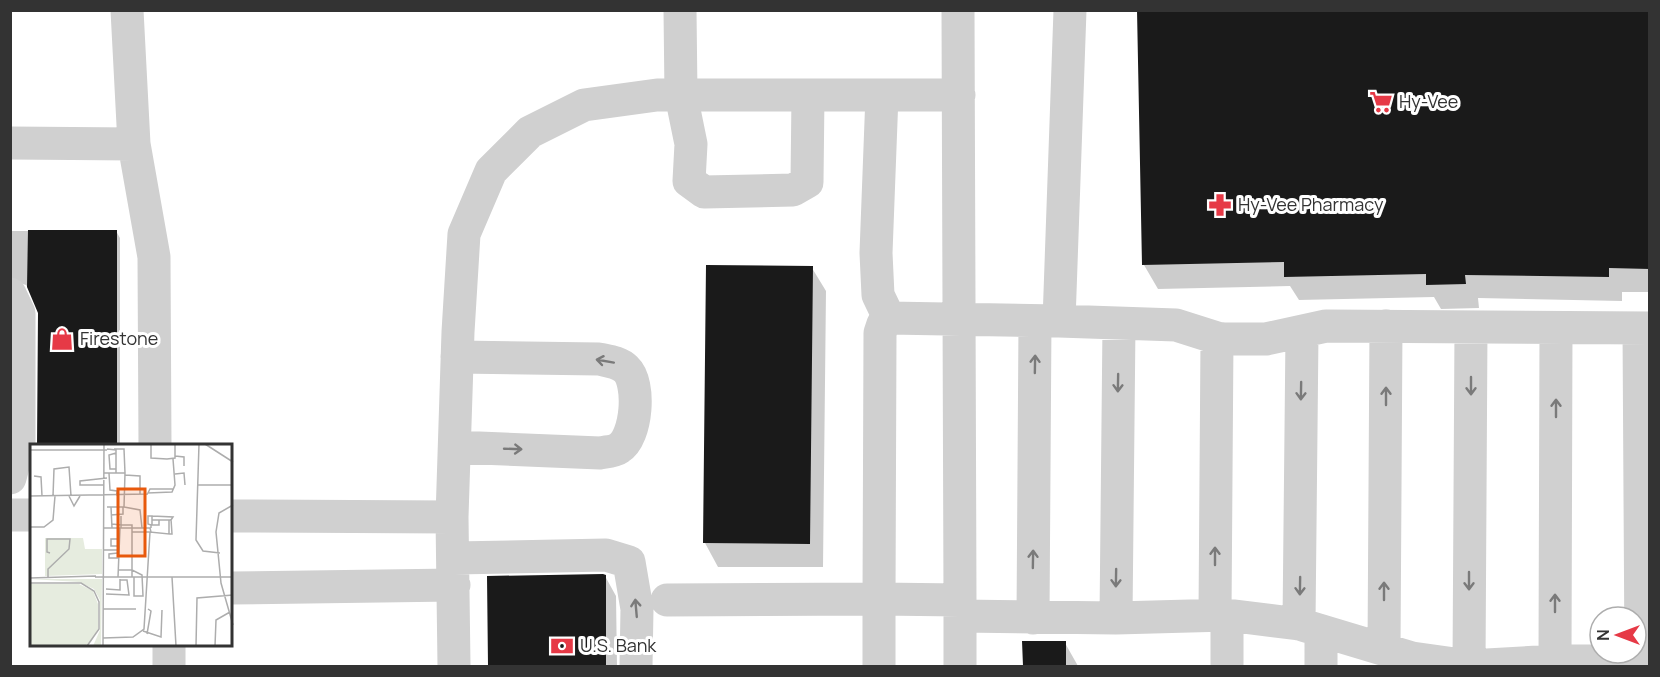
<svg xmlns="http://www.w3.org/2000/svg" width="1660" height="677" font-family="Manrope,sans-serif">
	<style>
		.shadow { fill: #0003 }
		.building { fill: #1a1a1a }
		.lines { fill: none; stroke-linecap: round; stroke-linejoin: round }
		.minor { stroke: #d0d0d0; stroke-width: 33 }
		.oneway { stroke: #7a7a7a }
		.labels { text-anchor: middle; stroke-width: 6; stroke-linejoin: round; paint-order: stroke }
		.poi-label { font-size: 18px; fill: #333; stroke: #fff; text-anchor: start }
		.inset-road { fill: none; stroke: #adadad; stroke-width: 1.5 }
		.view { fill: #e8590c; fill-opacity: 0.15; stroke: #e8590c; stroke-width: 3 }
		.inset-edge { fill: none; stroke: #333; stroke-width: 3 }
	</style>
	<rect width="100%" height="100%" fill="#fff"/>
	<path class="shadow" d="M 1138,10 L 1650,10 L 1650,292 L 1622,292 L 1622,301 L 1478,298 L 1479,308 L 1441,309 L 1434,297 L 1299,300 L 1290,286 L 1158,289 L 1144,265 Z
		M 10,231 L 116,231 L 120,238 L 120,446 L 39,446 L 39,313 L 30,290 L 26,285 L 17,282 L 10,283 Z
		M 812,268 L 826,291 L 823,567 L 718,567 L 705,543 Z
		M 32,478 L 32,496 L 29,491 Z
		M 605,576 L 616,596 L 617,666 L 489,666 L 489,578 Z
		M 1024,642 L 1065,643 L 1078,666 L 1024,666 Z"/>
	<path class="building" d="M 1137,10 L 1650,10 L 1650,269 L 1609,268 L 1609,277 L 1465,275 L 1466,284 L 1426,285 L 1426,274 L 1284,277 L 1284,262 L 1142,265 Z
		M 28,230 L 117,230 L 117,446 L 37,446 L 38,313 L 27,287 Z
		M 706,265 L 813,266 L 810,544 L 703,543 Z
		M 603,574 L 606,575 L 606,666 L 488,666 L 487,576 Z
		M 1022,641 L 1066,641 L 1066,666 L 1023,666 Z"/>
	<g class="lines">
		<path class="minor" d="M 127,10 L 134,144 L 154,257 L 155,446
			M 680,10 L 681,95 L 691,144 L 689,181 L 704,192 L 793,190 L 807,182 L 808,95
			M 958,10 L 960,600
			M 882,95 L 876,253 L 878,295 L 889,318
			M 10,143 L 134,144
			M 10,294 L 19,313 L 19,443 L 10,478
			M 1059,321 L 1176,325 L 1217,338 L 1225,339 L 1266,339 L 1326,326 L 1650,328
			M 1639,328 L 1641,661
			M 455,447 L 600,453 C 606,452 615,451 619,448 C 637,437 641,383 626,369 C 619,362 608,361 599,359 L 457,357
			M 10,515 L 32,515
			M 231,516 L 452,517 L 454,666
			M 452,517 L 458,332 L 464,234 L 491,171 L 530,132 L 584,105 L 657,95 L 959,95
			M 454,558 L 606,555 L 629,562 L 637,609 L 636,666
			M 231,588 L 454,585
			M 667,600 L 879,599 L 880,333 L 883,324 L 889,318 L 1059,321 L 1070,10
			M 1215,615 L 1217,338
			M 960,616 L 1116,618 L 1227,615 L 1299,624 L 1412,658 L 1469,666 L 1555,661 L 1650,661
			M 1033,618 L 1035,321
			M 1116,618 L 1119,324
			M 1299,624 L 1302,333
			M 1384,650 L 1386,326
			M 1555,661 L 1556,328
			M 169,666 L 169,646
			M 879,666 L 879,599 L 960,600 L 960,666
			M 1227,666 L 1227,615
			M 1321,666 L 1321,631
			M 1469,666 L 1471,328"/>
	</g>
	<defs><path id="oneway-shaft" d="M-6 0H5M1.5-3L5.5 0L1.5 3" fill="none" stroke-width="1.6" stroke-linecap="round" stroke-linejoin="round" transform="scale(1.5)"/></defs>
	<g class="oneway">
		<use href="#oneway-shaft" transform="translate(605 361) rotate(-170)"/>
		<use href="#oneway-shaft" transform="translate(1035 364) rotate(-89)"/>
		<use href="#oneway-shaft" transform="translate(1118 383) rotate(91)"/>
		<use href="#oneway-shaft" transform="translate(1471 386) rotate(90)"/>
		<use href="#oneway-shaft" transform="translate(1301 391) rotate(91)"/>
		<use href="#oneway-shaft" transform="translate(1386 396) rotate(-90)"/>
		<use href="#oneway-shaft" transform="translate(1556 408) rotate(-90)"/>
		<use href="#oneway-shaft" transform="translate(513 449) rotate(2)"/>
		<use href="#oneway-shaft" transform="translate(1215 556) rotate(-90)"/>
		<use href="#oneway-shaft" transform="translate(1033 559) rotate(-89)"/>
		<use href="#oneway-shaft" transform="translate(1116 578) rotate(91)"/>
		<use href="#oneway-shaft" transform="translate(1469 581) rotate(90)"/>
		<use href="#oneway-shaft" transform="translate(1300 586) rotate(91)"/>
		<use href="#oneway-shaft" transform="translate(1384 591) rotate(-90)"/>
		<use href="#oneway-shaft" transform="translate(1555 603) rotate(-90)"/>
		<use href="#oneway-shaft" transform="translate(636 608) rotate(-95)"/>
	</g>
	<defs>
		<g id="supermarket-bare" transform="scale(1.8)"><path d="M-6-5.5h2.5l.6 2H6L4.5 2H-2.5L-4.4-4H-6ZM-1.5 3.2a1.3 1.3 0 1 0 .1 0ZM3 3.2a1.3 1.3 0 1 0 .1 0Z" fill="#e63946" stroke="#fff" stroke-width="2.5" paint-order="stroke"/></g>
		<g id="pharmacy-bare" transform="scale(1.8)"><path d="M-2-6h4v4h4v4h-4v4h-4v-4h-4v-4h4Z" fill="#e63946" stroke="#fff" stroke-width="2.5" paint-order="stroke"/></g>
		<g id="shop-bare" transform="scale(1.8)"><path d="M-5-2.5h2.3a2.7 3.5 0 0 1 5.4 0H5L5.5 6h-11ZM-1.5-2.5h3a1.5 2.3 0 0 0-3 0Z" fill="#e63946" stroke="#fff" stroke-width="2.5" paint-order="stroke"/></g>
		<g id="bank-bare" transform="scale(1.8)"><path d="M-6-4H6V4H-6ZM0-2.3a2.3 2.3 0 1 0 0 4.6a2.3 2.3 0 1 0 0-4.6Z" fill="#e63946" stroke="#fff" stroke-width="2.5" paint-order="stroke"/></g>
	</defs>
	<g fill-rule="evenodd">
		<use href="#supermarket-bare" x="1381" y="102"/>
		<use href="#pharmacy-bare" x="1220" y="205"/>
		<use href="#shop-bare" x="62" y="339"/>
		<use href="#bank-bare" x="562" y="646"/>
	</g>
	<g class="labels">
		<g class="poi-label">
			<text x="1399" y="108">Hy-Vee</text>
			<text x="1238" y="211">Hy-Vee Pharmacy</text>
			<text x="80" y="345">Firestone</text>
			<text x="580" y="652">U.S. Bank</text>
		</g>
	</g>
	<g transform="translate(30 444)">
		<rect width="202" height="202" fill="#fff"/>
		<path d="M 15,94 L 53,94 L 55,105 L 72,105 L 72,130 L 15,132 ZM 0,135 L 72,135 L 71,202 L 63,202 L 70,186 L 70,156 L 64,145 L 49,138 ZM 0,140 L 49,140 L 63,147 L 68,160 L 68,185 L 61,198 L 54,202 L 0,202 Z" fill="#e6ecdf"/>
		<path class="inset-road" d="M 121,0 L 121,14 L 137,15 L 145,14 L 145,0M 169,0 L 166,96 L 173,107 L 190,109M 175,0 L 203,18M 77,5 L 86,6 L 86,29M 84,5 L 94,5 L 95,29M 0,6 L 77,6M 145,12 L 154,13 L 154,22M 86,25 L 80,25 L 79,11 L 86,9M 74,29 L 95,29 L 94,63 L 77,63M 79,29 L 80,46 L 87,47 L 87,52M 145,30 L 154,29 L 155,41M 95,31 L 110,32 L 110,50M 4,32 L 11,33 L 12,52M 74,41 L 50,41 L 50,37 L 77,34M 167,41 L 203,41M 143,45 L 120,45 L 118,49 L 142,48 L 145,41 L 143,15M 0,52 L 118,50M 23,52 L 24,25 L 39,23 L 41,52M 39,52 L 44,62 L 50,52M 203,61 L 189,69 L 186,88 L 191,139 L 203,181M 94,63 L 110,66 L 112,84M 81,71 L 93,70 L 93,63M 91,72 L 91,81 L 102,81 L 102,88 L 121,88 L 120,84 L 91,84M 122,72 L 143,73 L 141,76 L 122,76M 82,80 L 91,81 L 91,84 L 82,84M 0,83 L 14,83 L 23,76 L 25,52M 74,84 L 82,84 L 81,63M 121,84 L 121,81 L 122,80 L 122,72 L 118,72 L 118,80 L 121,81 L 129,81 L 129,76M 102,88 L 102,126 L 112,131 L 113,152 L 104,152 L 104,133M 139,90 L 142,90 L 141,75M 89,102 L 81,102 L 81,95 L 90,95M 74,106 L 88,106 L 77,106M 88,114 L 79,114 L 79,110 L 88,109M 88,126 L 102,126 L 102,133M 65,133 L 203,133M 88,133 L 90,84M 142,133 L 146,202M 0,134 L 66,132M 18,134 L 18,125 L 39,105 L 40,95 L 17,95 L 17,108 L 20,109M 0,139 L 51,139 L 64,147 L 69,158 L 69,185 L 57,202M 76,145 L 90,146 L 90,135M 76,150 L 99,151 L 97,136 L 90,136M 73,165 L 106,165M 113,187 L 131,193 L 132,166M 117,190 L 121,167 L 118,165M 73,194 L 103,193 L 114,185 L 120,88 L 139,90 L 139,76M 73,202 L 74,0M 166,202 L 167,154 L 203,151M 185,202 L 186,176 L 200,168"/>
		<path class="view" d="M 88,45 L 115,45 L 115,112 L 88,112 Z"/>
		<rect width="202" height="202" class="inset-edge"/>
	</g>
	<rect width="1660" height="677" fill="none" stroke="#333333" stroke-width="24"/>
	<g transform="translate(1618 635) rotate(270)"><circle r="28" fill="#ffffff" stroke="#adadad" stroke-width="1.5"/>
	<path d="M0-4.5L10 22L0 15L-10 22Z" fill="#e63946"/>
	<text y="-9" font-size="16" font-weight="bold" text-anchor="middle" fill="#333333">N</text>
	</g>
</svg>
